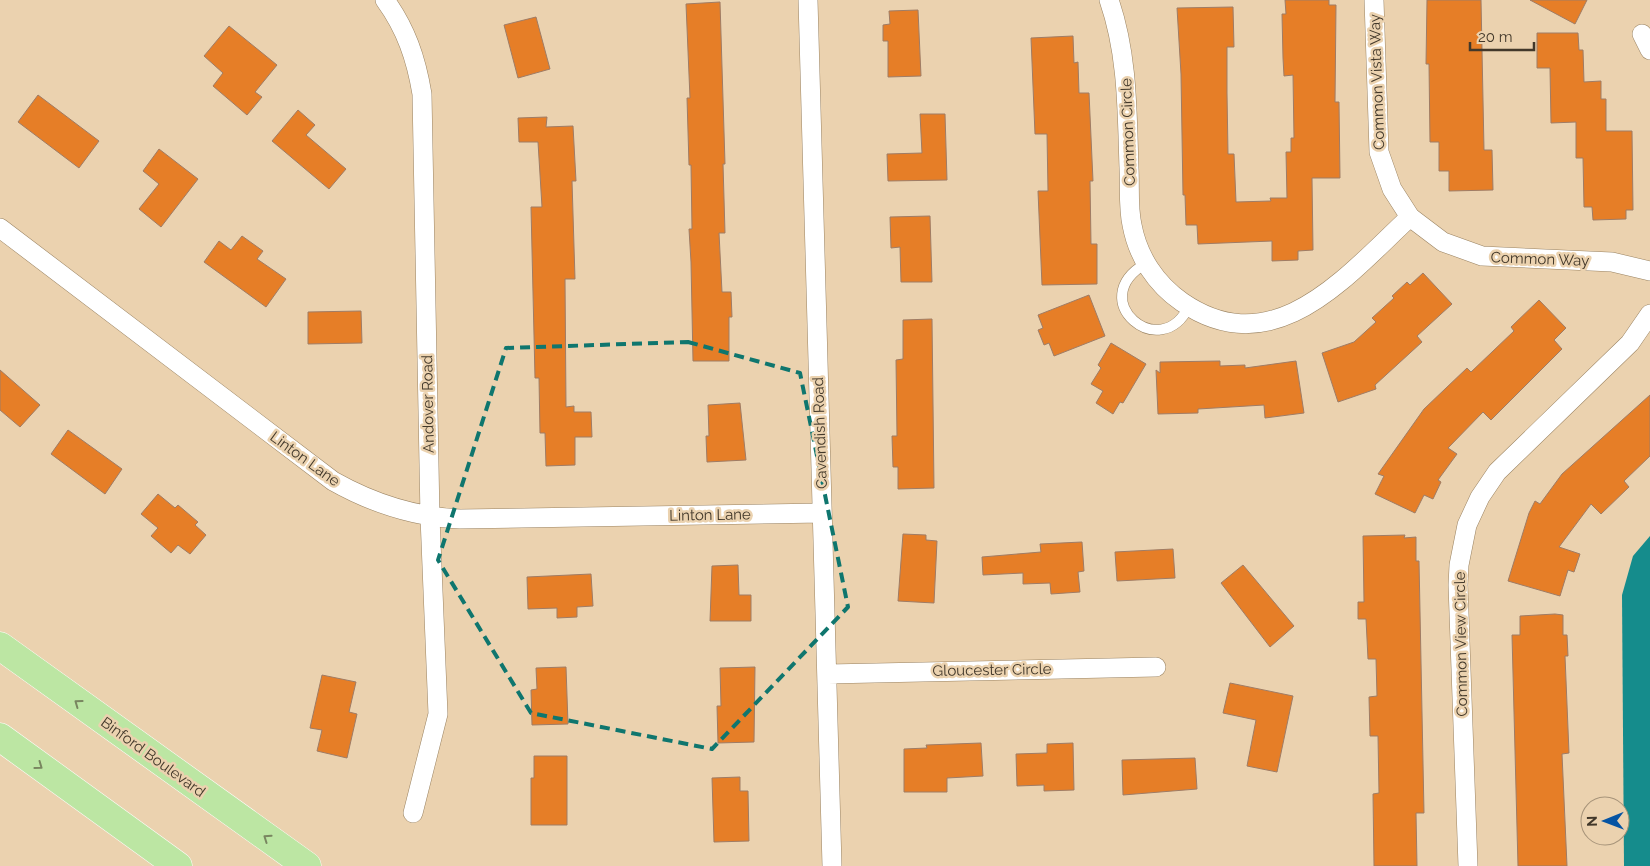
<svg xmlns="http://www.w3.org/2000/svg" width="1650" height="866" font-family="Raleway,sans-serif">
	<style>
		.water { fill: #158c8c }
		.building { fill: #e67e27; stroke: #9f7c65 }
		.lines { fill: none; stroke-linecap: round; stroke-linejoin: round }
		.service-casing { stroke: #9a8362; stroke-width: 11 }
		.minor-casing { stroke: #9a8362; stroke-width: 20 }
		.primary-casing { stroke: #fff; stroke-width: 29 }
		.service { stroke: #fff; stroke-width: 10 }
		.minor { stroke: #fff; stroke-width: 19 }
		.primary { stroke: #bce6a3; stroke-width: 28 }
		.oneway { stroke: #798660 }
		.marked { fill: none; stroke: #0f766e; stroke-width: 4; stroke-dasharray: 10 6; stroke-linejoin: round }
		.labels { text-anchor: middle; stroke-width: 5; stroke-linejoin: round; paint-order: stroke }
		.street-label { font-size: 15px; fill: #42382a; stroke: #ebd2af }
	</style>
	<rect width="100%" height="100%" fill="#ebd2af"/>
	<path class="water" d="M 1650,536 L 1650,866 L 1624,866 L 1622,595 L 1633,556 Z"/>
	<path class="building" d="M 1285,0 L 1329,0 L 1329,5 L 1336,5 L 1335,102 L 1339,102 L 1340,178 L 1312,178 L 1313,250 L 1298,251 L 1298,260 L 1272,261 L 1272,241 L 1198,244 L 1197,225 L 1186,225 L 1185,195 L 1183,195 L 1181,74 L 1177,8 L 1233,7 L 1234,47 L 1227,47 L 1227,93 L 1228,154 L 1234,154 L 1236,202 L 1271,201 L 1270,198 L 1287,198 L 1286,152 L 1291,152 L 1291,138 L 1294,138 L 1293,75 L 1284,76 L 1283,58 L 1282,14 L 1286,14 Z
		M 1427,0 L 1481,0 L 1484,150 L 1492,150 L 1493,190 L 1449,191 L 1449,171 L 1439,171 L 1439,142 L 1430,142 L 1429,64 L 1426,64 Z
		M 1530,0 L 1587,0 L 1575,24 Z
		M 720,2 L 725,164 L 723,164 L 725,233 L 719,233 L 722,292 L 731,292 L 732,317 L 729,317 L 729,361 L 693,361 L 691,262 L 689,229 L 692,229 L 691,165 L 689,165 L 687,98 L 690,98 L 686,4 Z
		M 918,10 L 921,76 L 888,77 L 888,41 L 883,41 L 883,25 L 890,24 L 889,11 Z
		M 536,17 L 550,69 L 518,78 L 504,25 Z
		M 229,26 L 277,65 L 255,92 L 262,97 L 247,115 L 213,86 L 223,73 L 204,56 Z
		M 1537,33 L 1578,33 L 1579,50 L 1583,50 L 1584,82 L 1601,81 L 1601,99 L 1606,99 L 1606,131 L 1632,131 L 1633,210 L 1626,210 L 1626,219 L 1593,220 L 1592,207 L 1584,207 L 1583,158 L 1576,158 L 1576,122 L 1551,123 L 1550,68 L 1537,68 Z
		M 1073,36 L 1074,63 L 1078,62 L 1079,93 L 1089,93 L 1093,181 L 1090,181 L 1091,244 L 1097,244 L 1097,284 L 1042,285 L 1038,191 L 1048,191 L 1047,134 L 1035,134 L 1031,38 Z
		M 38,95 L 99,141 L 79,168 L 18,122 Z
		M 298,110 L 315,125 L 306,135 L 346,169 L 329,189 L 272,141 Z
		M 920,114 L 945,114 L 947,180 L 888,181 L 887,154 L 922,153 Z
		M 547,117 L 546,127 L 573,126 L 576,181 L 572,181 L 575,279 L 565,279 L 566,407 L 574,406 L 574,412 L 591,412 L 592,437 L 575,437 L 575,465 L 546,466 L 545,433 L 540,433 L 539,378 L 535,378 L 531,207 L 542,207 L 538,142 L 519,142 L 518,118 Z
		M 159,149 L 198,179 L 161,227 L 139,209 L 159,184 L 143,171 Z
		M 930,216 L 932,282 L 901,282 L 900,247 L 891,248 L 890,217 Z
		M 242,236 L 263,251 L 257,259 L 286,279 L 266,307 L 204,262 L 219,241 L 231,250 Z
		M 1423,273 L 1452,304 L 1417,336 L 1422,342 L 1375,385 L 1376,389 L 1338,402 L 1322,353 L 1354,342 L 1376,322 L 1372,318 L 1394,298 L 1392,296 L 1407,282 L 1410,285 Z
		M 1089,295 L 1105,336 L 1054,356 L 1049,343 L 1044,345 L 1038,330 L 1043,328 L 1038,315 Z
		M 1539,300 L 1566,328 L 1554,340 L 1562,349 L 1491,420 L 1483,412 L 1448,448 L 1457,454 L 1438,480 L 1441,482 L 1433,499 L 1424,495 L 1415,513 L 1375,494 L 1384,476 L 1378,474 L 1424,409 L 1467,368 L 1471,372 L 1514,331 L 1511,327 Z
		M 361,311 L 362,343 L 308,344 L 308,312 Z
		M 932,319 L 934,488 L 898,489 L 898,467 L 893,467 L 892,436 L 897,436 L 896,360 L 903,359 L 903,320 Z
		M 1111,343 L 1146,364 L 1123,403 L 1120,402 L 1113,414 L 1096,403 L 1103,391 L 1091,384 L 1101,368 L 1098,365 Z
		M 1220,361 L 1220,366 L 1245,365 L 1245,368 L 1296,361 L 1304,413 L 1265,418 L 1264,405 L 1198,409 L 1198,413 L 1158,414 L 1156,370 L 1160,373 L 1160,362 Z
		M 0,370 L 40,405 L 20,427 L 0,410 Z
		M 1650,395 L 1650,456 L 1624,481 L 1629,487 L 1601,514 L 1591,504 L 1559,547 L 1580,554 L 1574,572 L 1568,570 L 1560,596 L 1508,581 L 1529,513 L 1535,501 L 1540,504 L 1562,474 Z
		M 740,403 L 746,460 L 707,462 L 706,436 L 709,436 L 708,405 Z
		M 68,430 L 122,469 L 105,494 L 51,454 Z
		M 158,494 L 175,508 L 178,505 L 198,522 L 195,525 L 206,535 L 190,554 L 178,545 L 171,553 L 151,536 L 158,528 L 141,514 Z
		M 903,534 L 926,535 L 926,540 L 937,541 L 934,603 L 898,601 Z
		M 1405,535 L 1404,538 L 1416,537 L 1416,561 L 1419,561 L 1424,813 L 1416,813 L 1417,866 L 1374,866 L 1373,794 L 1379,793 L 1378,736 L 1370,736 L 1369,697 L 1377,696 L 1376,659 L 1368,659 L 1366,619 L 1358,619 L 1358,602 L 1364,602 L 1363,536 Z
		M 1082,542 L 1084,571 L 1078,572 L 1080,592 L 1051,594 L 1050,583 L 1023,584 L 1023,573 L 983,575 L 982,557 L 1041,552 L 1040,544 Z
		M 1173,549 L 1175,578 L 1117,581 L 1115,552 Z
		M 738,565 L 739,595 L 751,595 L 751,621 L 710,621 L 712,566 Z
		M 1243,565 L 1294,626 L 1270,647 L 1221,583 Z
		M 591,574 L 593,606 L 577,607 L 577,617 L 557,618 L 557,608 L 528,609 L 527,577 Z
		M 1555,614 L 1563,615 L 1563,635 L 1567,635 L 1568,656 L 1565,656 L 1569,753 L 1562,754 L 1567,866 L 1518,866 L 1512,635 L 1520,635 L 1520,616 Z
		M 566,667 L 568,724 L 532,725 L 531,690 L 537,689 L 536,668 Z
		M 755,667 L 754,742 L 718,743 L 717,706 L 721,706 L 720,668 Z
		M 322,675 L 356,682 L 349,712 L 357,714 L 347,758 L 317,751 L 322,730 L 310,728 Z
		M 1230,683 L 1293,696 L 1277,772 L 1247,766 L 1256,720 L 1223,713 Z
		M 981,743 L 983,776 L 947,778 L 947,792 L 904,792 L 904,749 L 927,748 L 926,745 Z
		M 1073,743 L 1074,790 L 1044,791 L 1044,785 L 1017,786 L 1016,754 L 1047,753 L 1047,744 Z
		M 534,756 L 567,756 L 567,825 L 531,825 L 531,778 L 534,778 Z
		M 1195,758 L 1197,789 L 1123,795 L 1122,760 Z
		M 740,777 L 740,791 L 748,791 L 749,841 L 714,842 L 712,778 Z"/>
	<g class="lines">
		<g class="service-casing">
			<path id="service" d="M 1145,264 C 1084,300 1161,365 1189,306"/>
		</g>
		<g class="minor-casing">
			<path id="minor" d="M 385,0 C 406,29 416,58 422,94 L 430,517 L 438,714 L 413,813
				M 808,0 L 832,866
				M 1109,0 C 1128,55 1127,111 1129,168 C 1130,187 1128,207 1132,225 C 1138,257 1156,284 1182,302 C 1275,366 1348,274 1410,217
				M 1374,0 L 1379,152 L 1392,189 L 1410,217 L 1443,242 L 1482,256 L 1612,262 L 1650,271
				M 1642,34 L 1650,50
				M 0,228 L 333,481 C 372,503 416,517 460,519 L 822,513
				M 828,674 L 1156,667
				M 1468,866 L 1458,585 L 1459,565 L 1467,525 L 1480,497 L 1497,472 L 1630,343 L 1650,314"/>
		</g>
		<g class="primary-casing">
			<path id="primary" d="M 0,646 L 307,866
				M 0,737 L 178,866"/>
		</g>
		<use href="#service" class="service"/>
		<use href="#minor" class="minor"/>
		<use href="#primary" class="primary"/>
	</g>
	<defs><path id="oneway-chevron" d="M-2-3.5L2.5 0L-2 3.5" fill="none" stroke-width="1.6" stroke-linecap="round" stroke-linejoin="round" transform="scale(1.25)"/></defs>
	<g class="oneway">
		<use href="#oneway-chevron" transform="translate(78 703) rotate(-144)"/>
		<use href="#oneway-chevron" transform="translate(39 766) rotate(36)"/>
		<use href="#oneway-chevron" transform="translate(267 838) rotate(-145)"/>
	</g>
	<path class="marked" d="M 688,342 L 800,373 L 848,607 L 712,749 L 531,713 L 438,560 L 506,348 Z"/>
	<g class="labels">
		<g class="street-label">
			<text transform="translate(1377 82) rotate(-92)" y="5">Common Vista Way</text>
			<text transform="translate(1128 132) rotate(-92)" y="5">Common Circle</text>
			<text transform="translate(1540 259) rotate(2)" y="5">Common Way</text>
			<text transform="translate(428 404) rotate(-91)" y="5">Andover Road</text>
			<text transform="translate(820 433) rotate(-92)" y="5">Cavendish Road</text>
			<text transform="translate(305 459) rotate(36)" y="5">Linton Lane</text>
			<text transform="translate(710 515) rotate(-1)" y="5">Linton Lane</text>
			<text transform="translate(1461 644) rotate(-91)" y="5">Common View Circle</text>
			<text transform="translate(992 670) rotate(-1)" y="5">Gloucester Circle</text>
			<text transform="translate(153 757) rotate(36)" y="5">Binford Boulevard</text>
		</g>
	</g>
	<g transform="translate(1605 821) rotate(269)"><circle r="24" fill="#ebd2af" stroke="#a7947a"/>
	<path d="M0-4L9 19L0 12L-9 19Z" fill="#0654a3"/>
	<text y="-8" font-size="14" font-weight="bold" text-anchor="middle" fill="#42382a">N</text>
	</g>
	<path d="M1470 42v8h64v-8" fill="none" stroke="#42382a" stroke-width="2.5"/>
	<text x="1478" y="42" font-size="15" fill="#42382a" stroke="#ebd2af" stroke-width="4" paint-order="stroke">20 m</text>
</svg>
